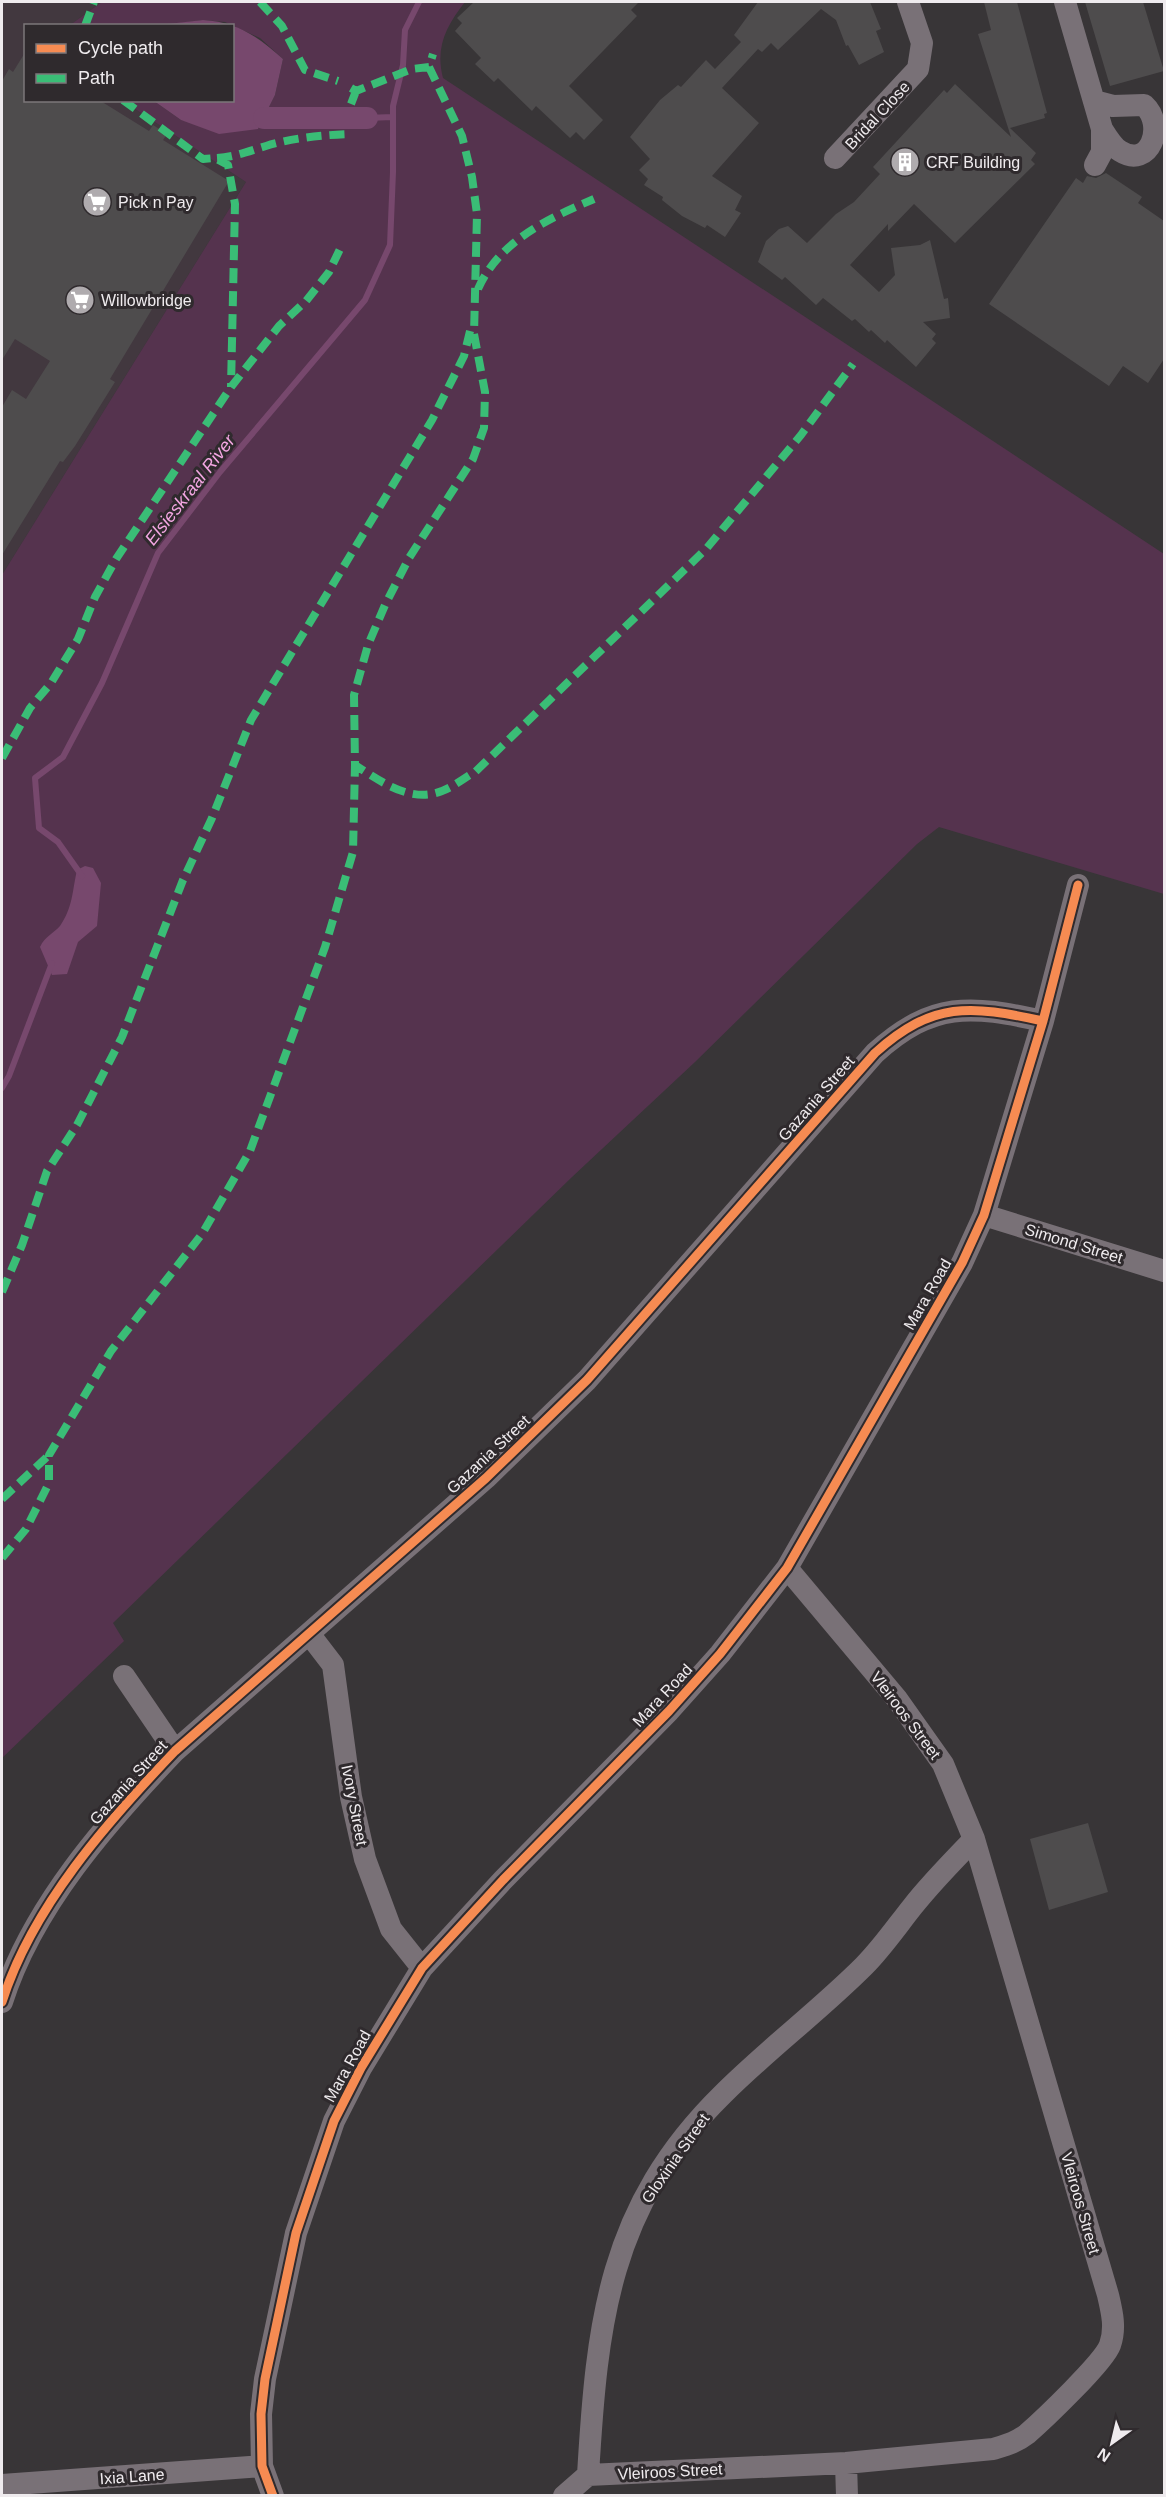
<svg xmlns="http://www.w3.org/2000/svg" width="1166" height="2497" font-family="Arial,sans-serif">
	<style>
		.built { fill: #42383f }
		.green { fill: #55334e }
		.water { fill: #77486d }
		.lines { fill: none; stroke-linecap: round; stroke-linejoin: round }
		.stream { stroke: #77486d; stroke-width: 6 }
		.canal { stroke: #77486d; stroke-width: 22 }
		.building { fill: #4e4c4d }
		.minor { stroke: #797177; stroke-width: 22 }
		.quiet { stroke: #3abd76; stroke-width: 8; stroke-dasharray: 15 8; stroke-linecap: butt }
		.cycleway-casing { stroke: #2f2a2d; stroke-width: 13 }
		.cycleway { stroke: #f68b52; stroke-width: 9 }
		.labels { text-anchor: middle; stroke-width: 6; stroke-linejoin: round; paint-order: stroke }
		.street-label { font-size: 16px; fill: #efebee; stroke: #2f2a2d }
		.poi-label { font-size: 16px; fill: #efebee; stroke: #2f2a2d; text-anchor: start }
		.water-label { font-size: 18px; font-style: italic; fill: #f3a6e2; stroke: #2f2a2d }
	</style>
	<rect width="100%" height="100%" fill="#383537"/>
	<path class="built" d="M 2,2 L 102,2 L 70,25 L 26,26 L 26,100 L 123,101 L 246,182 L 2,575 Z"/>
	<path class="green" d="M 102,2 L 465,2 C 446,26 435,48 443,78 L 1164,554 L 1164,894 L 939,827 L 917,844 L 695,1062 L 572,1177 L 113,1623 L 124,1641 L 2,1758 L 2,575 L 246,182 L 123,101 L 154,101 L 181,120 L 258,129 L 275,95 L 283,59 L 260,38 L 225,22 L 203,20 L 159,26 L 70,25 Z"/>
	<path class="water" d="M 203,20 C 237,22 257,36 283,59 L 275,95 L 258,129 L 219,134 L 181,120 L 154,101 L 232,100 L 232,26 L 159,25 Z
		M 85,866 L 93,868 L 101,883 L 97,926 L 78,942 L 67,974 L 52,975 L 40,947 C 45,936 53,934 60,926 C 73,907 72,892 77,870 Z"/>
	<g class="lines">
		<path class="stream" d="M 367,118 L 392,117
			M 82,876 L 58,842 L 39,828 L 35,778 L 63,757 L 102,683 L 158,553 L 220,472 L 365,300 L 390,245 L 393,172 L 393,106 L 403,65 L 405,30 L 419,2
			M 2,1088 L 9,1076 L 52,963"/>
		<path class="canal" d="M 264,118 L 367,118"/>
	</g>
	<path class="building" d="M 474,2 L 639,2 L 631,10 L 637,16 L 569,86 L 603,120 L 584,140 L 576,132 L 570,138 L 536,106 L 532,111 L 498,78 L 494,82 L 475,64 L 481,58 L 455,31 L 462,23 L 457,18 Z
		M 758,2 L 870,2 L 881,29 L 876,31 L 884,52 L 859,65 L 848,45 L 846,46 L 836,20 L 821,9 L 778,50 L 771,43 L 762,52 L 758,49 L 722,88 L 759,123 L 712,176 L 742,196 L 735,210 L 741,213 L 725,237 L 707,225 L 705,228 L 682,216 L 662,200 L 663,197 L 644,185 L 648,179 L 639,170 L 650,159 L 630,137 L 660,100 L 678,85 L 681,87 L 706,60 L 715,69 L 741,42 L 734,35 Z
		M 984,2 L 1017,2 L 1047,113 L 1044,114 L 1045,118 L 1010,128 L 1036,153 L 1031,160 L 1035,164 L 955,243 L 914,204 L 888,231 L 888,224 L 850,265 L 879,292 L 895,275 L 891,248 L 920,245 L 930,240 L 944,299 L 948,298 L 950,318 L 923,322 L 936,334 L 932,339 L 936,343 L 916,367 L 887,340 L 885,343 L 871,330 L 869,332 L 855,319 L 852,321 L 823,298 L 816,305 L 785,277 L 782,280 L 758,262 L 766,241 L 779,229 L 788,226 L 807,243 L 836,214 L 854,202 L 880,174 L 873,167 L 944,90 L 947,93 L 955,84 L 1011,137 L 978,34 L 991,30 Z
		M 1085,2 L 1143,2 L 1164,71 L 1110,86 Z
		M 26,51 L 26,100 L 99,100 L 149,131 L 153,125 L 167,134 L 163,140 L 229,181 L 110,379 L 115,382 L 75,446 L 63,462 L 60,461 L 2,555 L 2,407 L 12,390 L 26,399 L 50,361 L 15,339 L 2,360 L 2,81 L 9,69 L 13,72 Z
		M 1106,173 L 1142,197 L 1138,203 L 1164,221 L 1164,359 L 1148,383 L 1123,366 L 1109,386 L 989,304 L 1076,178 L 1083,183 L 1087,176 L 1096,178 Z
		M 1088,1823 L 1108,1892 L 1049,1910 L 1030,1839 Z"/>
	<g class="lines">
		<path class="minor" d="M 1065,2 L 1102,129 L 1102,152 L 1095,165
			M 1094,101 L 1113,106 L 1144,105 C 1166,125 1150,170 1120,151 C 1113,147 1107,137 1102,129
			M 835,158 L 918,69 L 922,43 L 908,2
			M 984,1215 L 1164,1271
			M 310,1635 L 333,1665 L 351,1797 L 365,1859 L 391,1929 L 422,1968
			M 124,1676 L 175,1751
			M 2,2002 C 32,1907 107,1822 175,1751 L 486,1478 L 587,1380 L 875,1053 C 933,1001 970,1005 1043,1021
			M 846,2463 L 847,2496
			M 588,2475 L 846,2463 L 993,2449 C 1006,2445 1017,2442 1027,2434 C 1043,2420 1104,2362 1110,2345 C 1116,2328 1112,2312 1108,2295 L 974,1839 L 943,1764 L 897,1699 L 787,1568
			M 2,2485 L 262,2466
			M 273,2496 L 262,2466 L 261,2414 L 265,2379 L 296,2233 L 334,2121 L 361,2068 L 422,1968 L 503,1880 L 669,1711 L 720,1654 L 787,1568 L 962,1263 L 984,1215 L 1043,1021 L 1078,885
			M 564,2496 L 588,2475 C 597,2323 608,2207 723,2094 C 768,2049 819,2011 864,1966 C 882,1948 897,1926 913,1906 C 931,1883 953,1861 974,1839"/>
		<path class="quiet" d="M 260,2 L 282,26 L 305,70 L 338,81
			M 85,26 L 94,2
			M 429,67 L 462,136 L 472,177 L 477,214 L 474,334 L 485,392 L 484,428 L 473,459 L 409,558 L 385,605 L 368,645 L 354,695 L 355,765 C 380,781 411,804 442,791 C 453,787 464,778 475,772 L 706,549 L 801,435 L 853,364
			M 351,88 L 356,91 L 412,69 L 429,67 L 433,54
			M 123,100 L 203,159 L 215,158 L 228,165 L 235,204 L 231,387
			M 351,104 L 356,91
			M 217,158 C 235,157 249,151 266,146 C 292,138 323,135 349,134
			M 478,289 C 499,241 549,218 594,199
			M 2,758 L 30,708 L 51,683 L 78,639 L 95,597 L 116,559 L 231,387 L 279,326 L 306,301 L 329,272 L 341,247
			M 2,1292 L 22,1245 L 47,1171 L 77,1125 L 122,1037 L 183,880 L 212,818 L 251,720 L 432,420 L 464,356 L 471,327
			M 2,1499 L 49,1455
			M 2,1558 L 26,1529 L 49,1483 L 49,1455 L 111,1351 L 202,1234 L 250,1151 L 325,947 L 353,852 L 355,765"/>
		<g class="cycleway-casing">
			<path id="cycleway" d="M 2,2002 C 32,1907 107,1822 175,1751 L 486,1478 L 587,1380 L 875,1053 C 933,1001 970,1005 1043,1021
				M 273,2496 L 262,2466 L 261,2414 L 265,2379 L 296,2233 L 334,2121 L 361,2068 L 422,1968 L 503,1880 L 669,1711 L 720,1654 L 787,1568 L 962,1263 L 984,1215 L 1043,1021 L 1078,885"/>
		</g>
		<use href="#cycleway" class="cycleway"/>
	</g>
	<defs>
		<g id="building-disc" transform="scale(1.5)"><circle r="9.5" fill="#afabae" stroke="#2f2a2d"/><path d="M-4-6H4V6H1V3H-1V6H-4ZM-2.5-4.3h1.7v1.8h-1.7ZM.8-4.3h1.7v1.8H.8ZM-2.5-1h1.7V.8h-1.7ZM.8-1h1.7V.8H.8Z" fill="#fff"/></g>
		<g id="supermarket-disc" transform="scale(1.5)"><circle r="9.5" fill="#afabae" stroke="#2f2a2d"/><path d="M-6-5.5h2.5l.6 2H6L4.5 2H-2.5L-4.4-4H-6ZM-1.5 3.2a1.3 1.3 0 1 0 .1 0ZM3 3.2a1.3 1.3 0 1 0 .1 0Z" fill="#fff"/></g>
	</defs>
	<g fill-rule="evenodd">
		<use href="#building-disc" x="905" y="162"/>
		<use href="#supermarket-disc" x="97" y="202"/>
		<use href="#supermarket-disc" x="80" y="300"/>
	</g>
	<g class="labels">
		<g class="street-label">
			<text transform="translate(877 115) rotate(-47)" y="6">Bridal Close</text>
			<text transform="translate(816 1098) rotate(-49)" y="6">Gazania Street</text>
			<text transform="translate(1074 1243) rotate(17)" y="6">Simond Street</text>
			<text transform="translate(927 1294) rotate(-60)" y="6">Mara Road</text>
			<text transform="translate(488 1454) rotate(-43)" y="6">Gazania Street</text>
			<text transform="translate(662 1695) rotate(-47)" y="6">Mara Road</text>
			<text transform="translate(906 1715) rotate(53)" y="6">Vleiroos Street</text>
			<text transform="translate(128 1782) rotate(-48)" y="6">Gazania Street</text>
			<text transform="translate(355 1805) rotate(79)" y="6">Ivory Street</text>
			<text transform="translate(347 2066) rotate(-61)" y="6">Mara Road</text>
			<text transform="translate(675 2158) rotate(-55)" y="6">Gloxinia Street</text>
			<text transform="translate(1081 2203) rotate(74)" y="6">Vleiroos Street</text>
			<text transform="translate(670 2471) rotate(-3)" y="6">Vleiroos Street</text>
			<text transform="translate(132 2476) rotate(-4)" y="6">Ixia Lane</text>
		</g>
		<g class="poi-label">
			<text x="926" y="168">CRF Building</text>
			<text x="118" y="208">Pick n Pay</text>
			<text x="101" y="306">Willowbridge</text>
		</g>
		<g class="water-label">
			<text transform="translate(190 490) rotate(-52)" y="6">Elsieskraal River</text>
		</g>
	</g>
	<rect width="1166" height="2497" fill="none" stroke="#efebee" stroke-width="6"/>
	<rect x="24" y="24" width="210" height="78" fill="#2f2a2d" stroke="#7c777a" stroke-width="1.5"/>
	<rect x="36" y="44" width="30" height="9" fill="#f68b52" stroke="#7c777a" stroke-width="1.5"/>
	<text x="78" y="54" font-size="18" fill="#efebee">Cycle path</text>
	<rect x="36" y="74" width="30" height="9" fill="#3abd76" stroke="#7c777a" stroke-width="1.5"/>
	<text x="78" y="84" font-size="18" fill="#efebee">Path</text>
	<g transform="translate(1112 2443) rotate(214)" stroke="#2f2a2d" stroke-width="4.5" paint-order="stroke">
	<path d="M0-4.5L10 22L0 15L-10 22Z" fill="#efebee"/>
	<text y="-9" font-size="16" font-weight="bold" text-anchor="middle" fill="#efebee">N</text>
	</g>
</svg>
